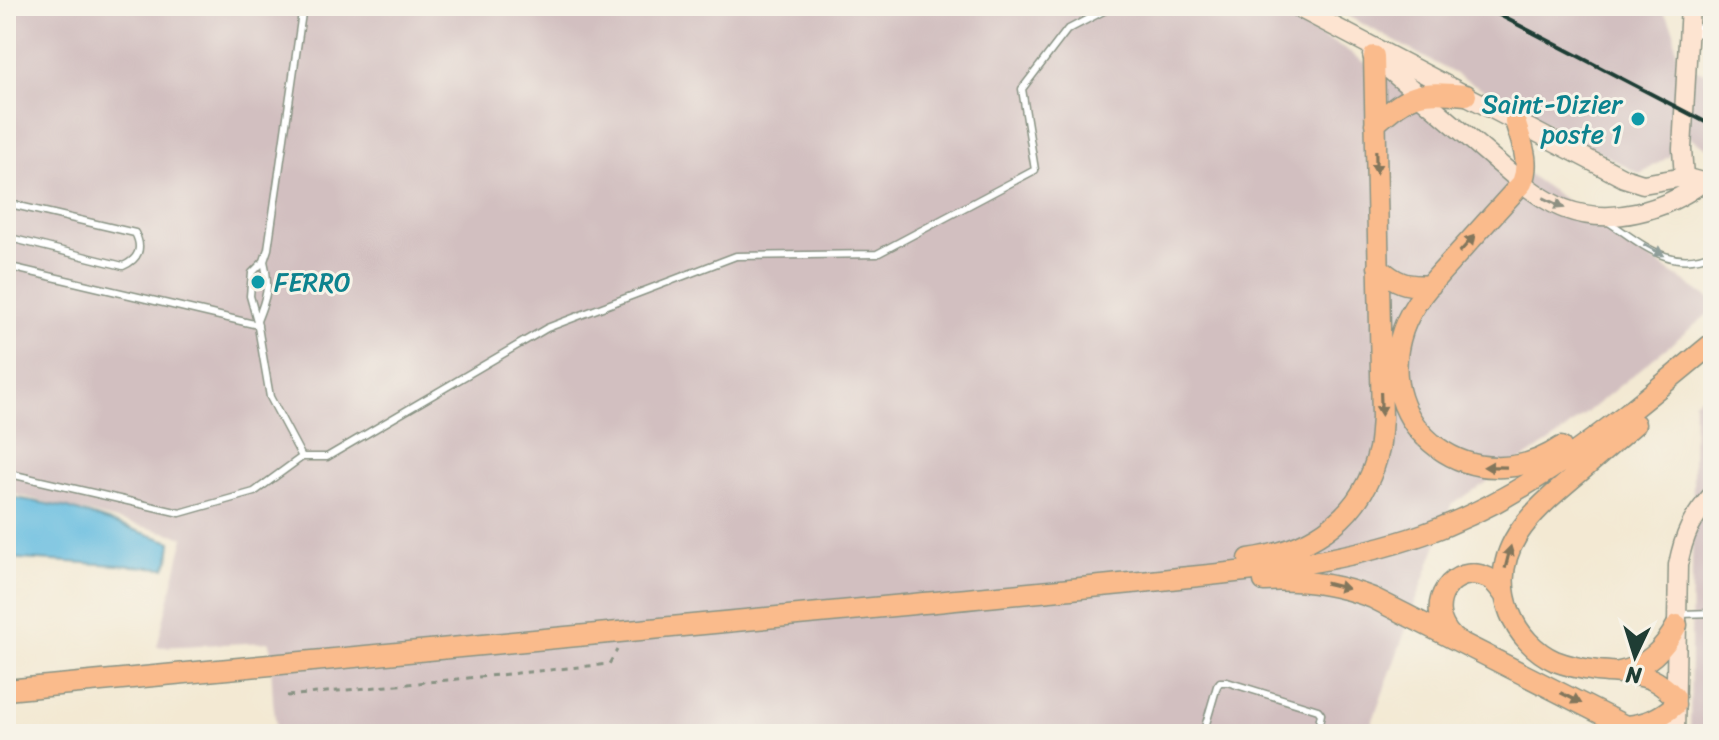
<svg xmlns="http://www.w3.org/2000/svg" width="1719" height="740" font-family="Sriracha,sans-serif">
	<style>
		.industrial { fill: #d2bfc0 }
		.water { fill: #63bce0; stroke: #417c8a; stroke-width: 2 }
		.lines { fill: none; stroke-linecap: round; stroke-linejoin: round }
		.lane-casing { stroke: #899384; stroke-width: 9 }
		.street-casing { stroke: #899384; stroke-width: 15 }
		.secondary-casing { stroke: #899384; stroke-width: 21 }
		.primary-casing { stroke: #899384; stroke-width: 23 }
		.path { stroke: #899384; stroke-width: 3; stroke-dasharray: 6 6; stroke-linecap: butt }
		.lane { stroke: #fff; stroke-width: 6 }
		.street { stroke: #fff; stroke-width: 12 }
		.secondary { stroke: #fde4d1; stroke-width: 18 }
		.primary { stroke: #fabb8c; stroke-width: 20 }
		.rail { stroke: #1f3d34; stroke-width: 4 }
		.oneway { fill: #82765c }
		.oneway2 { fill: #8e9082 }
		.oneway3 { fill: #8f9e9a }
		.culture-dot { fill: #0f9aa8; stroke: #f7f3e8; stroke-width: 3 }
		.labels { text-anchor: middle; stroke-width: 6; stroke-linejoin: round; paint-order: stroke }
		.culture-label { font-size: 26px; fill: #0d838f; stroke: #f7f3e8; text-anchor: end }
	</style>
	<rect width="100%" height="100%" fill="#f7f3e8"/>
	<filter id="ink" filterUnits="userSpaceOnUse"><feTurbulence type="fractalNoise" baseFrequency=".0125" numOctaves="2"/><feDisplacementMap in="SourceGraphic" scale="16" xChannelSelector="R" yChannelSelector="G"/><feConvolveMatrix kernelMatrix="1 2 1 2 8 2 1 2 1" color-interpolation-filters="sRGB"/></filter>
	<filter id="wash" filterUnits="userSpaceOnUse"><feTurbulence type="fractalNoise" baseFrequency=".006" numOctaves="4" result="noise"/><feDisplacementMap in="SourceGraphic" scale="32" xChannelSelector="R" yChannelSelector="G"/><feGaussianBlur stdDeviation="1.8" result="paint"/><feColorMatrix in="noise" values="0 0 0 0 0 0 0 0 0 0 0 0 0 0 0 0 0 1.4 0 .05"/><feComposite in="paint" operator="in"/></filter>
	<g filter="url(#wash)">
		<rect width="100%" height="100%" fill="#f3e9d3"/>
		<path class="industrial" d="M 6,6 L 1264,6 L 1342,47 L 1713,301 L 1713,310 L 1554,439 L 1451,505 L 1368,734 L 277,734 L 273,701 L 270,642 L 157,647 L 184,537 L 6,492 Z
			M 1330,6 L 1656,6 L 1668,18 L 1674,31 L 1677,60 L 1690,69 L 1713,74 L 1713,151 L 1669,125 L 1670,156 L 1640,174 Z
			M 1713,388 L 1713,734 L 1690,734 L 1694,401 Z"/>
		<path class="water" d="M 6,496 L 68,508 L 171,542 L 169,560 L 165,568 L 148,567 L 6,558 Z"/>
	</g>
	<g filter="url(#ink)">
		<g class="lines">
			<g class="lane-casing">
				<path id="lane" d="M 6,203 L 135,233 C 143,248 139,259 123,266 L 6,237
					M 1607,221 C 1641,243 1671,273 1713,253
					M 264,261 C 270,287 267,296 257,321 L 250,296 L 252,273 L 264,261 L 268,249 L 303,6
					M 6,266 L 258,325
					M 302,457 L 327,457 L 547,328 L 736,256 L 877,254 L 1035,170 L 1022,89 L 1067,30 L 1113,6
					M 6,473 L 180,513 L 254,492 L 302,457 L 270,397 L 257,321
					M 1681,614 L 1713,613
					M 1203,734 L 1217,686 L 1220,682 L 1227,682 L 1318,710 L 1321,714 L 1317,734"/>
			</g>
			<g class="street-casing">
				<path id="street" d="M 1688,30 L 1713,31"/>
			</g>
			<g class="secondary-casing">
				<path id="secondary" d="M 1295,6 L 1624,178 L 1643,184 L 1684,177 L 1713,185
					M 1372,55 L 1522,183 C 1535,193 1549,203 1565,209 C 1611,226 1664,211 1703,182
					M 1684,177 L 1682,149 L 1690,6
					M 1675,734 L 1678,565 C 1684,534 1692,518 1713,494"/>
			</g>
			<g class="primary-casing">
				<path id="primary" d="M 1515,121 C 1521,142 1531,161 1522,183 C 1500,207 1478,232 1456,256 C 1436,278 1413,301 1403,330 C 1369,429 1476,505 1561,447
					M 1375,124 C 1412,92 1418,91 1466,95
					M 1378,267 C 1396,283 1406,287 1431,285
					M 1635,424 C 1615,441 1595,459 1575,476 C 1532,512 1486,551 1510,613 C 1518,634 1535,652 1555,661 C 1568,666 1583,669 1597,671 C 1615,673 1633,672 1651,679 C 1660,683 1668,690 1675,697
					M 1249,559 C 1313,550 1364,516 1379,449 C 1381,439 1381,428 1382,418 L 1374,56
					M 1264,581 C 1302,579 1336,584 1373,598 L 1641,734
					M 1452,637 C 1421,605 1454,561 1488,578 C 1496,582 1500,589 1505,596
					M 1619,672 C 1647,667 1664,649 1677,625
					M 6,690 C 305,661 604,632 904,605 C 996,596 1087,588 1179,578 C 1262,570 1345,562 1424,534 C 1535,495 1624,416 1713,343
					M 1627,726 C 1646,724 1660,718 1675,705"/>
			</g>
			<path class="path" d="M 287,696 L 609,664 L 617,650"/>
			<use href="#lane" class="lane"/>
			<use href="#street" class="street"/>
			<use href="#secondary" class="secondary"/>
			<use href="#primary" class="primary"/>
			<path class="rail" d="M 1482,6 L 1713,126"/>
		</g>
		<defs><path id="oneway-solid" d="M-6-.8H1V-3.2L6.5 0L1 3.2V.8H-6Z" transform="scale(2)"/></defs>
		<g class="oneway">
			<use href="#oneway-solid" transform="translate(1376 162) rotate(89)"/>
			<use href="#oneway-solid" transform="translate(1467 244) rotate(-48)"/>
			<use href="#oneway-solid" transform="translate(1381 404) rotate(88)"/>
			<use href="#oneway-solid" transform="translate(1495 467) rotate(-179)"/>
			<use href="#oneway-solid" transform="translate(1508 557) rotate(-76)"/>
			<use href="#oneway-solid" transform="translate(1337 586) rotate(14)"/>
			<use href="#oneway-solid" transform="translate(1571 698) rotate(27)"/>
		</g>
		<use class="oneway2" href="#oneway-solid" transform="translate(1554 203) rotate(26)"/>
		<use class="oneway3" href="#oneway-solid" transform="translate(1654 250) rotate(29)"/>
	</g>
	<g class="culture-dot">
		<circle cx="1638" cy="119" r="8"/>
		<circle cx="258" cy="282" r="8"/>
	</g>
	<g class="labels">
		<g class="culture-label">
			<text x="1622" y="113">Saint-Dizier<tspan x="1622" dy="30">poste 1</tspan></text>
			<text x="274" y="291" text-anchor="start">FERRO</text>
		</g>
	</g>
	<rect width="1719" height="740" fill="none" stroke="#f7f3e8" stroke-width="32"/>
	<g transform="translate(1635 656) rotate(184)" stroke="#f7f3e8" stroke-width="6" paint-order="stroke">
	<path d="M0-6L14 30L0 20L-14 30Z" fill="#1f3d34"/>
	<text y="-12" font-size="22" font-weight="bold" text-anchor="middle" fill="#1f3d34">N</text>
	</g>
</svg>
